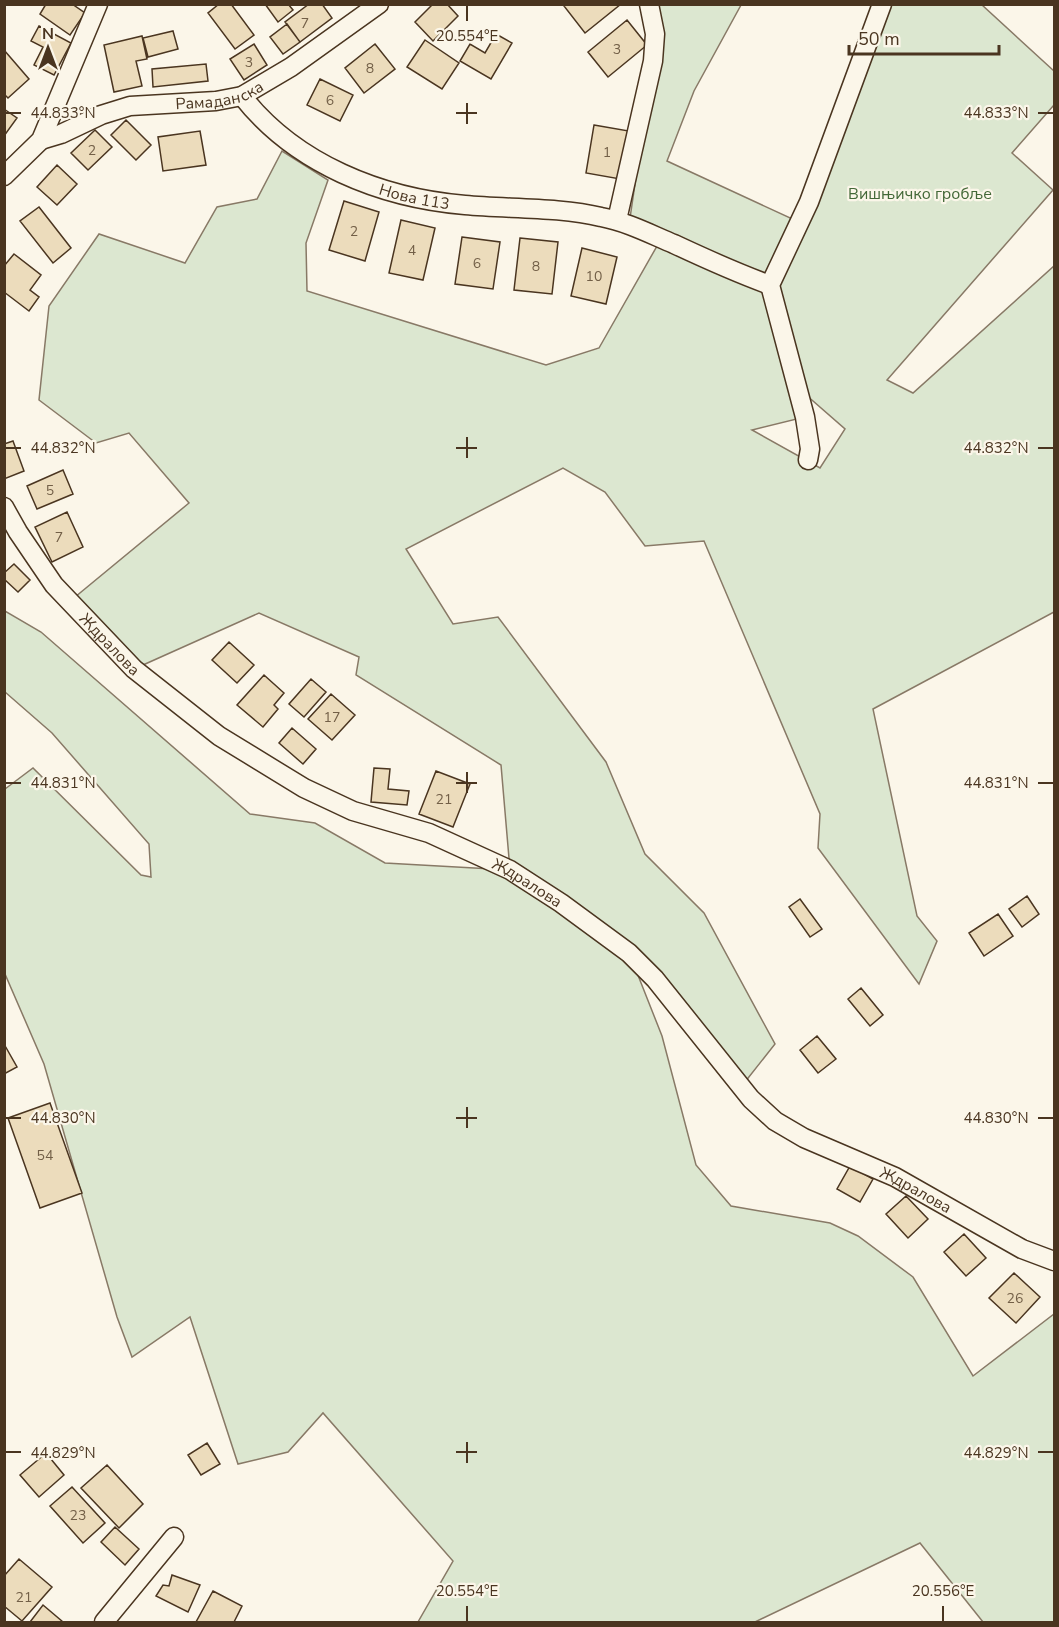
<svg xmlns="http://www.w3.org/2000/svg" width="1059" height="1627" font-family="'Nunito Sans',sans-serif">
	<style>
		.green { fill: #dce7d0; stroke: #887966; stroke-width: 1.5; fill-rule: evenodd }
		.building { fill: #ecdcbc; stroke: #4a3520; stroke-width: 1.5 }
		.lines { fill: none; stroke-linecap: round; stroke-linejoin: round }
		.street-casing { stroke: #4a3520; stroke-width: 21 }
		.street { stroke: #fbf6e9; stroke-width: 18 }
		.ticks { fill: none; stroke: #4a3520; stroke-width: 2 }
		.labels { text-anchor: middle; stroke-width: 4.5; stroke-linejoin: round; paint-order: stroke }
		.number-label { font-size: 14px; fill: #725f47 }
		.street-label { font-size: 16px; fill: #4a3520; stroke: #fbf6e9 }
		.park-label { font-size: 16px; fill: #436837; stroke: #fbf6e9 }
		.ticks-label { font-size: 15px; text-anchor: middle; fill: #4a3520; stroke: #fbf6e9; stroke-width: 4.5; stroke-linejoin: round; paint-order: stroke }
	</style>
	<rect width="100%" height="100%" fill="#fbf6e9"/>
	<path class="green" d="M 651,4 L 741,5 L 694,91 L 667,161 L 801,223 L 887,5 L 982,5 L 1054,71 L 1054,105 L 1012,153 L 1053,190 L 887,380 L 913,393 L 1054,266 L 1054,612 L 873,709 L 917,916 L 937,941 L 919,984 L 818,848 L 820,814 L 704,541 L 645,546 L 605,492 L 563,468 L 406,549 L 453,624 L 498,617 L 606,762 L 645,854 L 704,913 L 775,1044 L 741,1087 L 630,955 L 662,1036 L 696,1165 L 731,1206 L 830,1223 L 858,1236 L 913,1277 L 973,1376 L 1054,1314 L 1054,1622 L 983,1622 L 920,1543 L 755,1622 L 418,1622 L 453,1561 L 323,1413 L 288,1452 L 238,1464 L 190,1317 L 132,1357 L 117,1317 L 44,1064 L 5,974 L 5,789 L 33,768 L 141,875 L 151,877 L 149,844 L 52,733 L 5,692 L 5,611 L 41,632 L 250,814 L 315,823 L 385,863 L 510,870 L 501,765 L 356,675 L 359,657 L 259,613 L 134,669 L 69,602 L 189,503 L 129,433 L 96,443 L 39,400 L 49,306 L 99,234 L 185,263 L 217,207 L 257,199 L 282,151 L 328,180 L 306,243 L 307,291 L 546,365 L 599,348 L 661,239 L 629,225 L 653,61 ZM 805,394 L 845,429 L 820,468 L 752,430 L 805,417 Z"/>
	<path class="building" d="M 46,4 L 72,4 L 85,13 L 70,35 L 40,14 Z
		M 219,4 L 231,4 L 254,35 L 235,49 L 208,13 Z
		M 265,4 L 288,4 L 293,10 L 278,22 Z
		M 309,4 L 322,4 L 332,18 L 300,42 L 285,22 Z
		M 433,4 L 447,4 L 458,16 L 433,41 L 415,22 Z
		M 567,4 L 621,4 L 585,33 L 564,6 Z
		M 627,20 L 647,45 L 608,77 L 588,52 Z
		M 287,24 L 300,42 L 283,54 L 270,37 Z
		M 39,26 L 71,43 L 54,75 L 34,65 L 43,47 L 31,41 Z
		M 173,31 L 178,49 L 148,57 L 143,38 Z
		M 496,34 L 512,43 L 491,79 L 460,61 L 470,44 L 485,53 Z
		M 142,36 L 147,59 L 136,61 L 142,86 L 114,92 L 104,45 Z
		M 425,40 L 459,63 L 442,89 L 407,67 Z
		M 254,44 L 267,65 L 244,80 L 230,59 Z
		M 375,44 L 395,69 L 364,93 L 345,68 Z
		M 4,50 L 29,79 L 8,98 L 4,94 Z
		M 206,64 L 208,81 L 153,87 L 152,69 Z
		M 320,79 L 353,95 L 340,121 L 307,105 Z
		M 4,109 L 17,118 L 4,136 Z
		M 126,120 L 151,145 L 136,160 L 111,135 Z
		M 594,125 L 629,131 L 620,179 L 586,173 Z
		M 95,130 L 112,147 L 88,170 L 71,153 Z
		M 200,131 L 206,165 L 163,171 L 158,137 Z
		M 57,165 L 77,184 L 57,205 L 37,187 Z
		M 344,201 L 379,212 L 365,261 L 329,250 Z
		M 39,207 L 71,248 L 53,263 L 20,221 Z
		M 401,220 L 435,228 L 423,280 L 389,273 Z
		M 462,237 L 500,242 L 493,289 L 455,284 Z
		M 520,238 L 558,242 L 552,294 L 514,290 Z
		M 582,248 L 617,257 L 606,304 L 571,296 Z
		M 14,254 L 41,275 L 30,290 L 39,297 L 29,311 L 4,292 L 4,266 Z
		M 13,441 L 24,471 L 4,479 L 4,444 Z
		M 63,470 L 73,494 L 37,509 L 27,486 Z
		M 67,512 L 83,547 L 52,562 L 35,527 Z
		M 14,564 L 30,580 L 18,592 L 4,579 L 4,573 Z
		M 229,642 L 254,665 L 237,683 L 212,660 Z
		M 264,675 L 284,693 L 274,705 L 278,709 L 263,727 L 237,705 Z
		M 311,679 L 326,692 L 304,717 L 289,704 Z
		M 331,694 L 355,715 L 332,740 L 308,719 Z
		M 292,728 L 316,749 L 303,764 L 279,743 Z
		M 374,768 L 390,769 L 388,789 L 409,791 L 407,805 L 371,802 Z
		M 436,771 L 470,784 L 453,827 L 419,814 Z
		M 1027,896 L 1039,914 L 1022,927 L 1009,909 Z
		M 800,899 L 822,929 L 810,937 L 789,907 Z
		M 998,914 L 1013,936 L 984,956 L 969,933 Z
		M 861,988 L 883,1015 L 870,1026 L 848,999 Z
		M 817,1036 L 836,1059 L 818,1073 L 800,1050 Z
		M 4,1044 L 17,1067 L 4,1074 Z
		M 50,1103 L 82,1193 L 40,1208 L 8,1118 Z
		M 850,1166 L 873,1179 L 860,1202 L 837,1189 Z
		M 906,1196 L 928,1219 L 908,1238 L 886,1214 Z
		M 964,1234 L 986,1258 L 966,1276 L 944,1252 Z
		M 1014,1273 L 1040,1297 L 1016,1323 L 989,1298 Z
		M 207,1443 L 220,1464 L 201,1475 L 188,1455 Z
		M 46,1453 L 64,1475 L 39,1497 L 20,1475 Z
		M 107,1465 L 143,1504 L 119,1528 L 81,1488 Z
		M 72,1487 L 105,1523 L 83,1543 L 50,1506 Z
		M 115,1527 L 139,1549 L 125,1565 L 101,1542 Z
		M 19,1559 L 52,1587 L 22,1621 L 4,1606 L 4,1576 Z
		M 172,1575 L 200,1585 L 188,1612 L 156,1596 L 163,1585 L 169,1586 Z
		M 213,1591 L 242,1606 L 234,1622 L 196,1622 Z
		M 43,1605 L 63,1622 L 30,1622 Z"/>
	<g class="lines">
		<g class="street-casing">
			<g id="street">
				<path id="s1" d="M 242,96 C 295,164 381,198 465,205 C 508,209 560,207 601,217 C 627,222 650,234 674,244 C 706,259 737,273 770,285"/>
				<path id="s2" d="M 41,140 L 61,134 L 101,115 L 130,106 L 216,101 L 242,96 L 291,67 L 379,4"/>
				<path d="M 4,176 L 41,140 L 98,4"/>
				<path d="M 617,220 L 653,61 L 655,34 L 649,4"/>
				<path d="M 808,460 L 810,449 L 805,417 L 770,285 L 809,202 L 882,4"/>
				<path id="s3" d="M 4,507 L 18,532 L 54,585 L 134,669 L 219,736 L 304,788 L 353,811 L 429,833 L 510,870 L 561,903 L 629,953 L 655,979 L 751,1099 L 775,1121 L 804,1138 L 895,1177 L 1022,1249 L 1054,1261"/>
				<path d="M 104,1622 L 174,1537"/>
			</g>
		</g>
		<use href="#street" class="street"/>
	</g>
	<path class="ticks" d="M 467,6 L 467,21M 467,103 L 467,124M 6,113 L 21,113M 456,113 L 477,113M 1038,113 L 1053,113M 467,437 L 467,458M 6,448 L 21,448M 456,448 L 477,448M 1038,448 L 1053,448M 467,772 L 467,793M 6,783 L 21,783M 456,783 L 477,783M 1038,783 L 1053,783M 467,1107 L 467,1128M 6,1118 L 21,1118M 456,1118 L 477,1118M 1038,1118 L 1053,1118M 467,1442 L 467,1463M 6,1452 L 21,1452M 456,1452 L 477,1452M 1038,1452 L 1053,1452M 467,1606 L 467,1621M 943,1606 L 943,1621"/>
	<g class="labels">
		<g class="number-label">
			<text x="305" y="28">7</text>
			<text x="617" y="54">3</text>
			<text x="249" y="67">3</text>
			<text x="370" y="73">8</text>
			<text x="330" y="105">6</text>
			<text x="92" y="155">2</text>
			<text x="607" y="157">1</text>
			<text x="354" y="236">2</text>
			<text x="412" y="255">4</text>
			<text x="477" y="268">6</text>
			<text x="536" y="271">8</text>
			<text x="594" y="281">10</text>
			<text x="50" y="495">5</text>
			<text x="59" y="542">7</text>
			<text x="332" y="722">17</text>
			<text x="444" y="804">21</text>
			<text x="45" y="1160">54</text>
			<text x="1015" y="1303">26</text>
			<text x="78" y="1520">23</text>
			<text x="24" y="1602">21</text>
		</g>
		<g class="street-label">
			<text dy="6" stroke="none"><textPath href="#s2" startOffset="186">Рамаданска</textPath></text>
			<text dy="6" stroke="none"><textPath href="#s1" startOffset="204">Нова 113</textPath></text>
			<text dy="6" stroke="none"><textPath href="#s3" startOffset="174">Ждралова</textPath></text>
			<text dy="6" stroke="none"><textPath href="#s3" startOffset="660">Ждралова</textPath></text>
			<text dy="6" stroke="none"><textPath href="#s3" startOffset="1164">Ждралова</textPath></text>
		</g>
		<g class="park-label">
			<text x="920" y="199">Вишњичко гробље</text>
		</g>
	</g>
	<g class="ticks-label">
		<text x="467" y="41">20.554°E</text>
		<text x="63" y="118">44.833°N</text>
		<text x="996" y="118">44.833°N</text>
		<text x="63" y="453">44.832°N</text>
		<text x="996" y="453">44.832°N</text>
		<text x="63" y="788">44.831°N</text>
		<text x="996" y="788">44.831°N</text>
		<text x="63" y="1123">44.830°N</text>
		<text x="996" y="1123">44.830°N</text>
		<text x="63" y="1458">44.829°N</text>
		<text x="996" y="1458">44.829°N</text>
		<text x="467" y="1596">20.554°E</text>
		<text x="943" y="1596">20.556°E</text>
	</g>
	<rect width="1059" height="1627" fill="none" stroke="#4a3520" stroke-width="12"/>
	<g transform="translate(48 48)" stroke="#fbf6e9" stroke-width="4.5" paint-order="stroke">
	<path d="M0-4.5L10 22L0 15L-10 22Z" fill="#4a3520"/>
	<text y="-9" font-size="16" font-weight="bold" text-anchor="middle" fill="#4a3520">N</text>
	</g>
	<path d="M849 45v9h150v-9" fill="none" stroke="#4a3520" stroke-width="3"/>
	<text x="858" y="45" font-size="18" fill="#4a3520" stroke="#fbf6e9" stroke-width="4.5" paint-order="stroke">50 m</text>
</svg>
